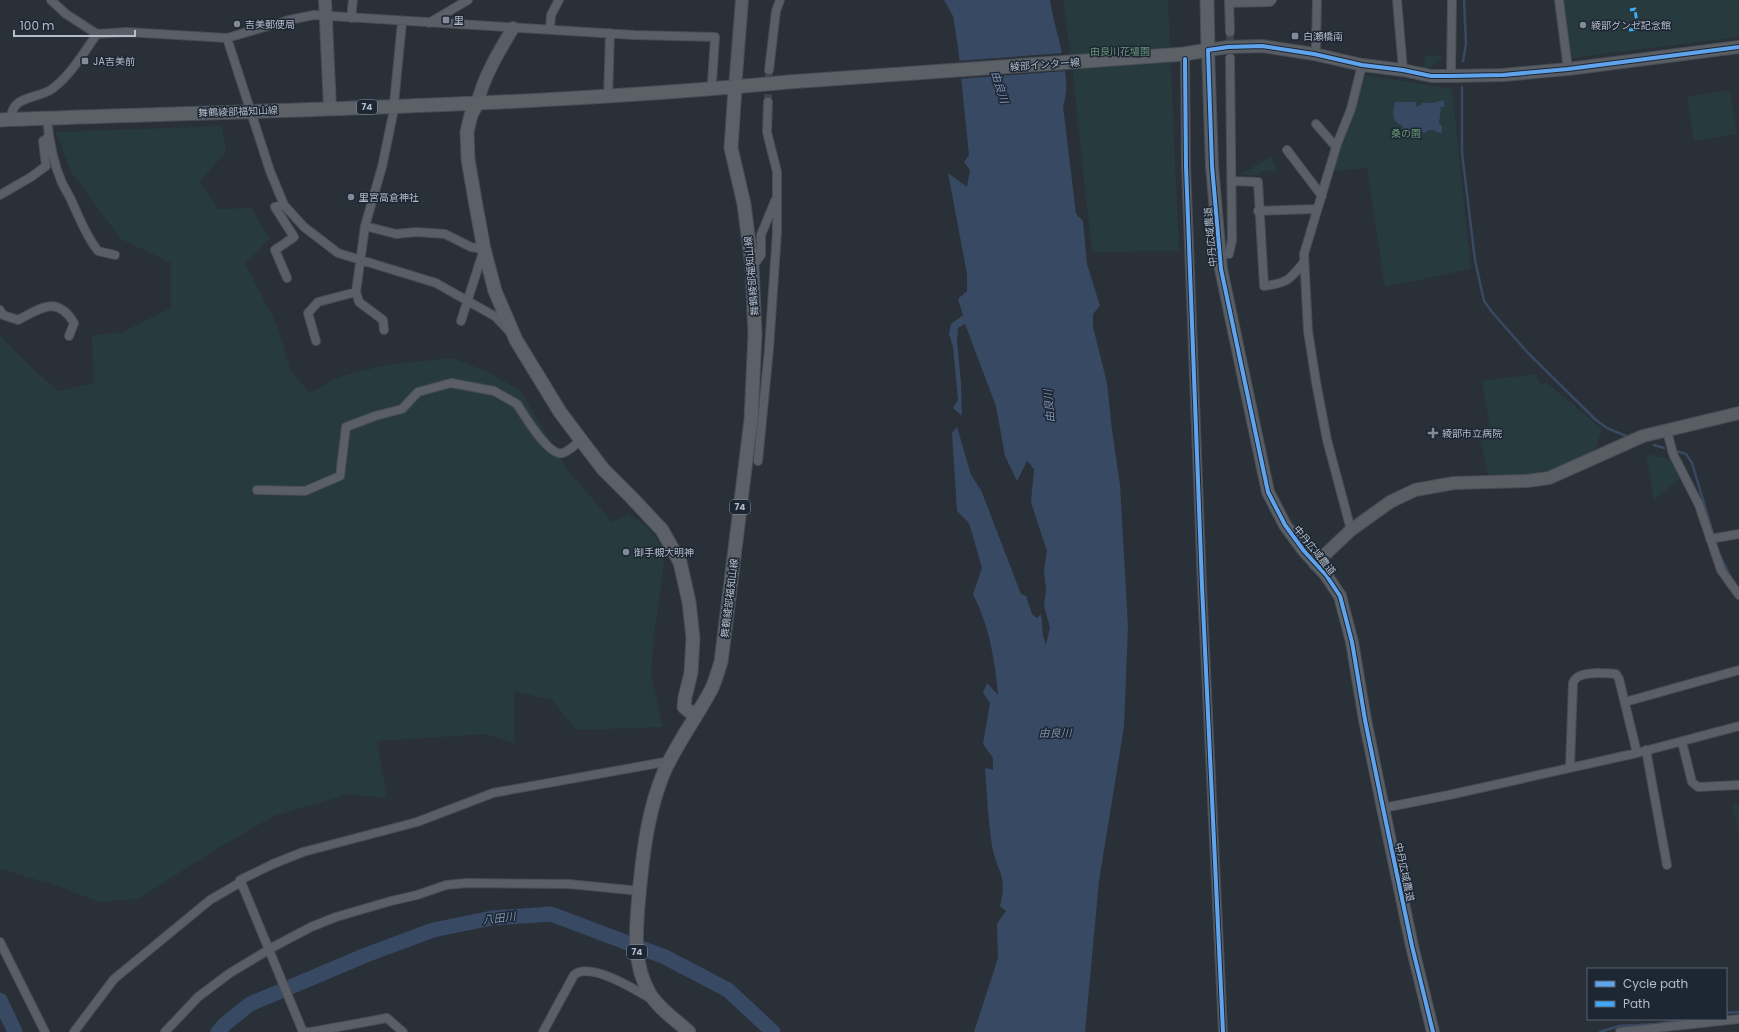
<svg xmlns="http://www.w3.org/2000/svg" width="1739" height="1032" font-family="Poppins,'Noto Sans JP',sans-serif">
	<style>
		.green { fill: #273a3e }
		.water { fill: #384963 }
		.pier { fill: #2a3038 }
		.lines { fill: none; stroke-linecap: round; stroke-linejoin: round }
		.stream { stroke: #384963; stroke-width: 2.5 }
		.river { stroke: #384963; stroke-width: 15 }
		.street-tunnel { stroke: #3f454e; stroke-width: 8; stroke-dasharray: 8 4; stroke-linecap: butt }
		.street-casing { stroke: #484c53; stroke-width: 10 }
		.secondary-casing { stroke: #484c53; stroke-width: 14 }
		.primary-casing { stroke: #484c55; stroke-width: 15 }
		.street { stroke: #5a5e66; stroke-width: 8 }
		.secondary { stroke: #595d64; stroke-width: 12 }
		.primary { stroke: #5c6168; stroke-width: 13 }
		.quiet { stroke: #3fa9f5; stroke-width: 3; stroke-dasharray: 6 3; stroke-linecap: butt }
		.cycleway-casing { stroke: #1d2633; stroke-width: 6 }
		.cycleway { stroke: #60a3ed; stroke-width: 4 }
		.poi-dot { fill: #848b96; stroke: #1d2633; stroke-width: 1.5 }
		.labels { text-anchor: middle; stroke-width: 3; stroke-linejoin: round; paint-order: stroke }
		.shield { fill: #1d2633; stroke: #878f9c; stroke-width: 1 }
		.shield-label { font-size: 9px; font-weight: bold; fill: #b4bcc9 }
		.poi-label { font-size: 10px; fill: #b4bcc9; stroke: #1d2633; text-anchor: start }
		.park-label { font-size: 10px; fill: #6b9a76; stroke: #1d2633 }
		.street-label { font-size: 10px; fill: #b4bcc9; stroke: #1d2633 }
		.water-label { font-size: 11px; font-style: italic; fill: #7c92b1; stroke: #1d2633 }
	</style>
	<rect width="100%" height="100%" fill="#2a3038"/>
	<path class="green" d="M 1063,0 L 1168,0 L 1179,251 L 1092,252 L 1070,49 Z
		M 1562,0 L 1738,0 L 1739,37 L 1571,58 Z
		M 1442,55 L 1442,58 L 1430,68 L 1424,68 L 1425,56 Z
		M 1365,75 L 1452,89 L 1471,269 L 1385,287 L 1367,168 L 1331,171 Z
		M 1730,90 L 1737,134 L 1694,141 L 1687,97 Z
		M 222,126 L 226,152 L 200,181 L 218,209 L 251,208 L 270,239 L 245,263 L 277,325 L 290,369 L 309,393 L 339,377 L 385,365 L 451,358 L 483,370 L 520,390 L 567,469 L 612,522 L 629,514 L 647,527 L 662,546 L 664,565 L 654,634 L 651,675 L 663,727 L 576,730 L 552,700 L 514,691 L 514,743 L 486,734 L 377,741 L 387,798 L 348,794 L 274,816 L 210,853 L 138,899 L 99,902 L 58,886 L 0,869 L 0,335 L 34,370 L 58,391 L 94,383 L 92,335 L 123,332 L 171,308 L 171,263 L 121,239 L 71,172 L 56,132 Z
		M 1271,156 L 1277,171 L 1261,171 L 1259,175 L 1240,175 Z
		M 1536,374 L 1540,385 L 1547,383 L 1602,429 L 1595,450 L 1561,468 L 1535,474 L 1489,478 L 1478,430 L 1490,427 L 1482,381 Z
		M 1646,454 L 1671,459 L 1681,478 L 1654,500 Z
		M 1739,804 L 1739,841 L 1733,805 Z"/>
	<path class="water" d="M 944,0 L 1050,0 C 1054,30 1074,78 1063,106 L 1076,214 L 1083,221 L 1087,264 L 1100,306 L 1093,314 L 1093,327 L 1107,383 L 1112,430 L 1120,485 L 1128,626 L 1124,727 L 1099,881 L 1085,1032 L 974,1032 L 998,958 L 997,924 L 1006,911 L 1000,906 C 1008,875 997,872 992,846 C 988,820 987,794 985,768 L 993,770 L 993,758 L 983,744 L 990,703 L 983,693 L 987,683 L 998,695 C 995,660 989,625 973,594 L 982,568 L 969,523 L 957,511 L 952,433 L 957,427 L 971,475 L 981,490 L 1021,594 L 1026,596 L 1032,614 L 1037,618 L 1041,614 L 1043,636 L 1046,645 L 1050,627 L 1044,606 L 1046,589 L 1044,570 L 1047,551 L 1031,502 L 1034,469 L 1027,461 L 1017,481 L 1005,456 L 996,406 L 965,324 L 958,328 L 957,341 L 961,383 L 962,416 L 953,408 L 958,400 L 953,347 L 949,334 L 951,324 L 963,315 L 958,299 L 967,291 L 967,274 L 948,173 L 967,187 L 970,170 L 964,162 L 969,155 L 958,47 L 953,16 Z
		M 1444,100 L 1444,107 L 1441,107 L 1439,124 L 1442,126 L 1442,133 L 1437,132 L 1434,130 L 1429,130 L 1425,133 L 1417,130 L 1413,134 L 1403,130 L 1402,125 C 1390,122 1393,110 1395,102 L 1416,102 L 1416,107 L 1421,105 L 1422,103 L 1433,103 Z"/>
	<path class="pier" d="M 1063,53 L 1066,71 L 959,79 L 957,61 Z"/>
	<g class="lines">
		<path class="stream" d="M 1463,61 L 1466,44 L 1464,0
			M 1462,87 L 1462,153 L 1475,260 L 1484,301 L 1492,312 L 1529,354 L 1596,420 L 1607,428 L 1626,436
			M 1654,445 L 1664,448
			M 1676,451 L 1686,454 L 1692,463 L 1714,537
			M 1720,555 L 1731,578
			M 1726,1013 L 1739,1012
			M 1600,1032 L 1619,1026 L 1656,1024 L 1685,1019"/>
		<path class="river" d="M 0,1000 L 15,1032
			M 218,1032 L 225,1024 L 250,1004 L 366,955 L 433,930 L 492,918 L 551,914 L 665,957 L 728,990 L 773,1032"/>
		<path class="street-tunnel" d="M 1230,32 L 1230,52
			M 768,102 L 769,70"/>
		<g class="street-casing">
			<path id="street" d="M 51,0 L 66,14 L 97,34 L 126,32 L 227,38 L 289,20 L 314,15 L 634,35 L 715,37 L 712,82
				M 1229,0 L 1230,32
				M 1397,0 L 1403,70
				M 1559,0 L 1568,69
				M 1229,3 L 1270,2 L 1272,0
				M 351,18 L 353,0
				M 429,23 L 468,0
				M 550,29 L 551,15 L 559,0
				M 227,38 L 270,171 L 284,205 L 304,227 L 338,253 L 436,283 L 496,317 L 509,331
				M 1314,54 L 1316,47 L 1317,0
				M 1185,59 L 1186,166 L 1202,586 L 1223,1032
				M 769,70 L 776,11 L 780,0
				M 1451,76 L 1452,0
				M 608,97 L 610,33
				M 11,119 C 11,95 38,99 52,89 C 71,75 84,52 97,34
				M 47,119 C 49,141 53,162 62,183 C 65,189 69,195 72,202 C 80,219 86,236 98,251 L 115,255
				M 1316,124 L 1336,147
				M 1287,150 L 1322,196
				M 1232,181 L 1258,182 L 1264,286 C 1287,283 1290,280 1304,262
				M 0,195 L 31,177 L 46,166 L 43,141 L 49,137
				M 284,205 L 275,207 L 294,237 L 275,250 L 287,278
				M 1258,211 L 1317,209
				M 365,226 L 396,234 L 416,232 L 445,234 L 471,247 L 484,249 L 461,321
				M 1229,254 L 1232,240 L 1230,58
				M 752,267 L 761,255 L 761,235 L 775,201
				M 0,310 L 3,315 L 18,320 C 41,308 57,295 74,323 L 69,336
				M 384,330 L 383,320 L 359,302 L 356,292 L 365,226 L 382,167 L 393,114 L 402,22
				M 316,341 L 308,313 L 318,302 L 356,292
				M 1667,431 L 1673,454 L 1699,505 L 1721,570 L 1739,595
				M 758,461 L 769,349 L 777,232 L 777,172 L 767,132 L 768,102
				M 257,490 L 305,491 L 340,476 L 346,427 L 375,416 L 402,409 L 418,392 L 451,383 L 494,391 L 517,404 C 524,415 549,457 563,453 C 569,451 576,444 581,440
				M 1351,530 L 1327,440 L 1316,382 L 1308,331 L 1304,254 L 1337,144 L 1351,109 L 1362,65
				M 1710,539 L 1739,534
				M 1625,702 L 1739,670
				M 1682,742 L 1692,782 L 1698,787 L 1739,785
				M 1646,750 L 1667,865
				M 1570,767 L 1573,683 C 1577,670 1604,673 1616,674 L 1619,679 L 1637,753
				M 1383,808 L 1449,795 L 1637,753 L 1739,726
				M 241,882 L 303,1032
				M 0,942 L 45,1032
				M 74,1032 L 114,979 L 210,900 L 241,882 L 240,880 L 273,864 L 303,852 L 417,822 L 493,793 L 670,761
				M 165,1032 L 198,997 L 230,973 L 275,946 L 311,927 L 336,917 L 391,901 L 417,895 L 446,885 L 467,883 L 569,884 L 640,891
				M 302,1032 L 311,1032 L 387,1018 L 403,1032
				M 543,1032 L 574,975 C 590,961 636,990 651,999
				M 1620,1032 L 1739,1019"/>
		</g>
		<g class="secondary-casing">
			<path id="secondary" d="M 325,0 L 330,108
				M 735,88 L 742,0
				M 477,104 C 484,76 498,53 513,28
				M 1315,564 L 1351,530 L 1390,502 L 1415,490 L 1454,483 L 1527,481 L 1549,478 L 1643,436 L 1739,413
				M 1433,1032 L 1412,946 L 1383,808 L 1365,720 L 1352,642 L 1340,596 L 1326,575 L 1304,551 L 1285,525 L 1268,492 L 1221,269 L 1212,166 L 1208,50 L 1228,47 L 1262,46 L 1314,54 L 1362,65 L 1403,70 L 1431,76 L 1451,76 L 1503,75 L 1568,69 L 1739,47"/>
		</g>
		<g class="primary-casing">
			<path id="primary" d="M 477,104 L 471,115 L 467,132 L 468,159 L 476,206 L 484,249 L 495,291 L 516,340 L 560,412 L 581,440 L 603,469 L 632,498 L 662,530 L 680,562 L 689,602 L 693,638 L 691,673 L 685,697 L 684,707 L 695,716
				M 0,120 C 263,110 526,107 788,82 L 1184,54 L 1208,50 L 1207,0
				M 689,1032 C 676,1020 659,1009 650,994 C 630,961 637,920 640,884 C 644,845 649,808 664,772 C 677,743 696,718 711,690 C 715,682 718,671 721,662 L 751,420 L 755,334 L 752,267 L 744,204 L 731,148 L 735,88"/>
		</g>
		<use href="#street" class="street"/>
		<use href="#secondary" class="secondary"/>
		<use href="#primary" class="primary"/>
		<path class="quiet" d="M 1629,30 L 1636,29 L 1637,24 L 1635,9 L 1630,10"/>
		<g class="cycleway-casing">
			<path id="cycleway" d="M 1185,59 L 1186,166 L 1202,586 L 1223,1032
				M 1433,1032 L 1412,946 L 1383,808 L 1365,720 L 1352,642 L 1340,596 L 1326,575 L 1304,551 L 1285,525 L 1268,492 L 1221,269 L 1212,166 L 1208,50 L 1228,47 L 1262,46 L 1314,54 L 1362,65 L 1403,70 L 1431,76 L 1451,76 L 1503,75 L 1568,69 L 1739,47"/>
		</g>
		<use href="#cycleway" class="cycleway"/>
	</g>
	<g class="poi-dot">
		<rect x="442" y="16" width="8" height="8" rx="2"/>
		<circle cx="237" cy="24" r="4"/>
		<circle cx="1583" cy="25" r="4"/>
		<rect x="1291" y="32" width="8" height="8" rx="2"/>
		<rect x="81" y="57" width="8" height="8" rx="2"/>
		<circle cx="351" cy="197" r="4"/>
		<path d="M1431 427h4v4h4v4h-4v4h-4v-4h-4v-4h4z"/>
		<circle cx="626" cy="552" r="4"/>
	</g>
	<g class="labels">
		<g class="shield">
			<rect x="357" y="100" width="20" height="14" rx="3"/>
			<rect x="730" y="500" width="20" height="14" rx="3"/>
			<rect x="627" y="945" width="20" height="14" rx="3"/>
		</g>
		<g class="shield-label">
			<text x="367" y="110">74</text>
			<text x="740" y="510">74</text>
			<text x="637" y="955">74</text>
		</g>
		<g class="poi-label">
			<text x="454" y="24">里</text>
			<text x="245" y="28">吉美郵便局</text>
			<text x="1591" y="29">綾部グンゼ記念館</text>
			<text x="1303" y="40">白瀬橋南</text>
			<text x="93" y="65">JA吉美前</text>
			<text x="359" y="201">里宮高倉神社</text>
			<text x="1442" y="437">綾部市立病院</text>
			<text x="634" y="556">御手槻大明神</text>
		</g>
		<g class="park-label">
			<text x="1120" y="55">由良川花壇園</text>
			<text x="1406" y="137">桑の園</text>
		</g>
		<g class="street-label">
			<text transform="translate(1045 64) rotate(-4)" y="4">綾部インター線</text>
			<text transform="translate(238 111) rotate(-2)" y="4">舞鶴綾部福知山線</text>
			<text transform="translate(1210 237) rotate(-95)" y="4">中丹広域農道</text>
			<text transform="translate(751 276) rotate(-95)" y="4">舞鶴綾部福知山線</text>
			<text transform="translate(1315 550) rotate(51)" y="4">中丹広域農道</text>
			<text transform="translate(729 598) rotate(-83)" y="4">舞鶴綾部福知山線</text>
			<text transform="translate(1405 872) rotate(78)" y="4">中丹広域農道</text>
		</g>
		<g class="water-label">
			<text transform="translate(1000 87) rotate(73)" y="4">由良川</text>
			<text transform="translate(1049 406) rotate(-94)" y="4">由良川</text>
			<text x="1055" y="737">由良川</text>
			<text transform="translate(499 918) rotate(-7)" y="4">八田川</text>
		</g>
	</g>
	<rect x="1587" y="968" width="140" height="52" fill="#1d2633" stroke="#59626f"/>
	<rect x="1595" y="981" width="20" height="6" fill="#60a3ed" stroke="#59626f"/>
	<text x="1623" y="988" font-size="12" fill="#b4bcc9">Cycle path</text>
	<rect x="1595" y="1001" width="20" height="6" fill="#3fa9f5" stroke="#59626f"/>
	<text x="1623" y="1008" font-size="12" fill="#b4bcc9">Path</text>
	<path d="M14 30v6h121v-6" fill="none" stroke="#b4bcc9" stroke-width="2"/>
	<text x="20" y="30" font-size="12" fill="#b4bcc9" stroke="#1d2633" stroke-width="3" paint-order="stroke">100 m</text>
</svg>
